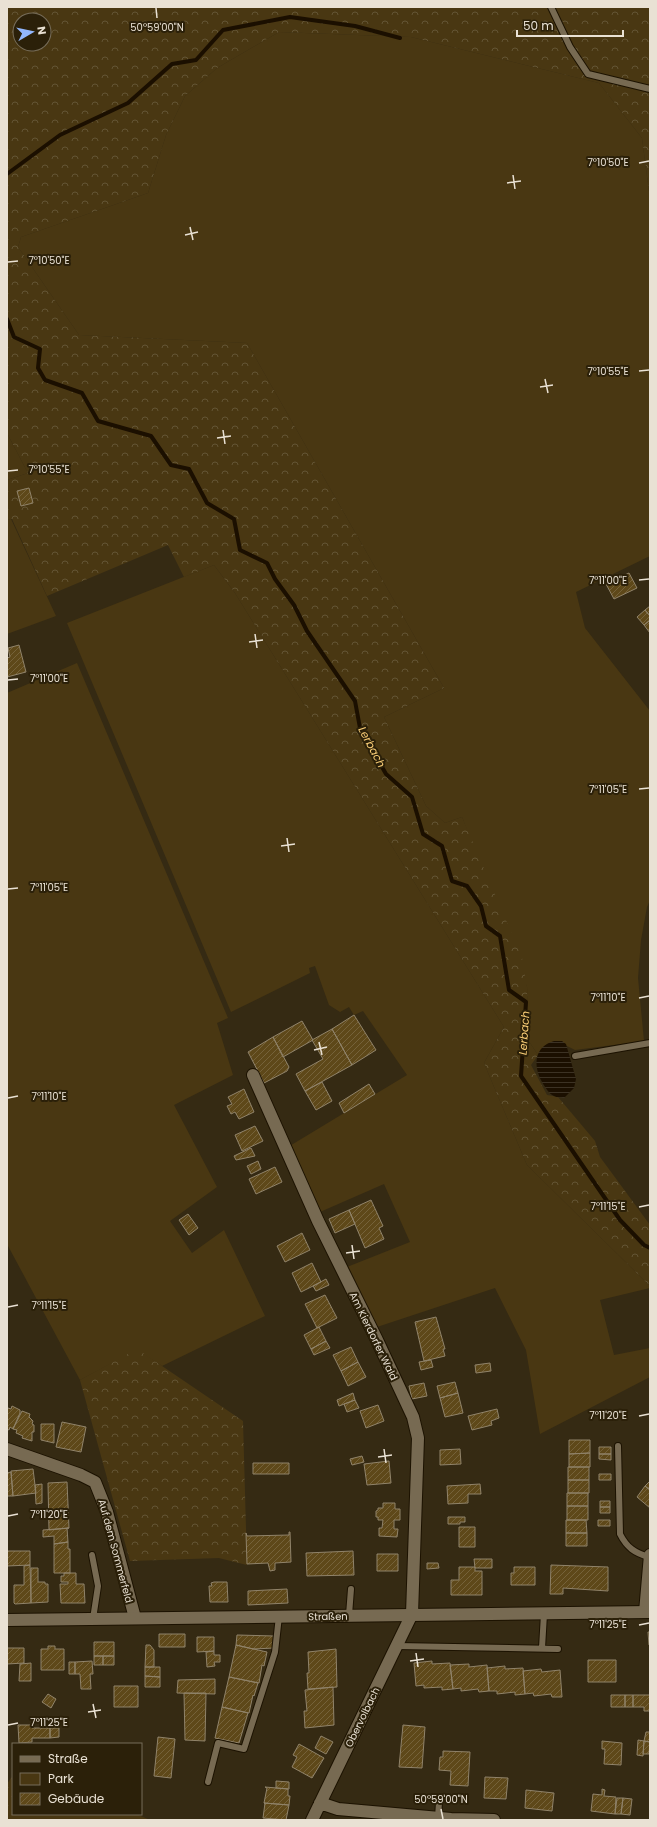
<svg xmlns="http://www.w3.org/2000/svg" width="657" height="1827" font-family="Poppins,sans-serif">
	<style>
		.green { fill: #493712 }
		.forest { fill: url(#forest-crowns); fill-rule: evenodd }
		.water { fill: url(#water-rules) }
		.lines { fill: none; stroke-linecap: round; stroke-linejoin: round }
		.stream { stroke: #1b0f00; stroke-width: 4 }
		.building { fill: url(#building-hatch); stroke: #90836a }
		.service-casing { stroke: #1c1200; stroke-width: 8 }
		.minor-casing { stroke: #1c1200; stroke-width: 14 }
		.secondary-casing { stroke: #1c1200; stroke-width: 14 }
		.service { stroke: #776a52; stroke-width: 6 }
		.minor { stroke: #776a52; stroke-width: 12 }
		.secondary { stroke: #776a52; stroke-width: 12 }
		.ticks { fill: none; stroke: #e9e1d4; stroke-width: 1.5 }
		.labels { text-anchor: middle; stroke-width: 4; stroke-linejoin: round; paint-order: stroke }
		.street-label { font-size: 10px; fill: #e9e1d4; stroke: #2b2009 }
		.water-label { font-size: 11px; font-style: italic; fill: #f9cd76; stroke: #2b2009 }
		.ticks-label { font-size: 10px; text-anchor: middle; fill: #e9e1d4; stroke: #2b2009; stroke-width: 4; stroke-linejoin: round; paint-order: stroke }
	</style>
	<defs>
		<pattern id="forest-crowns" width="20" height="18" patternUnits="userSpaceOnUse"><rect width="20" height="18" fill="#493712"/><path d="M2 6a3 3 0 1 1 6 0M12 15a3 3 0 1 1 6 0" fill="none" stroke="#635434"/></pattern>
		<pattern id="water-rules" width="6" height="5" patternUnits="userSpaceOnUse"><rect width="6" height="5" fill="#1b0f00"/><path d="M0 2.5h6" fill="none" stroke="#3c3224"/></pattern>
		<pattern id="building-hatch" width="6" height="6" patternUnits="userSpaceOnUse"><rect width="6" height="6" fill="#5e4819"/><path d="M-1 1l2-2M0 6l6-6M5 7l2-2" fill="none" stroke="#75623a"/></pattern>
	</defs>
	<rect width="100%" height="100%" fill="#352a13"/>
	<path class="green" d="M 279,32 L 411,37 L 599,83 L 642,138 L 650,199 L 650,556 L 576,592 L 585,628 L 650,711 L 650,900 L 647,907 L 641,940 L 638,978 L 644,1041 L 575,1050 L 567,1046 L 551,1042 L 541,1049 L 538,1055 L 528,1040 L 527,987 L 462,817 L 445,823 L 426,806 L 384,717 L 444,688 L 247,343 L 79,335 L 18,247 L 21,237 L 148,193 L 166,135 L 185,96 L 217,68 Z
		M 7,433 L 28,473 L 7,480 Z
		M 11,519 L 56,616 L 7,634 L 7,520 Z
		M 214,565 L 235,593 L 504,1027 L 484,1063 L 527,1165 L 650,1286 L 650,1288 L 600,1300 L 614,1355 L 650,1348 L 650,1377 L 540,1434 L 526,1350 L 495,1288 L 377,1327 L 347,1267 L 410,1242 L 384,1184 L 320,1212 L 288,1147 L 407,1075 L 363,1011 L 354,1015 L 349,1007 L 340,1012 L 329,1005 L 315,966 L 309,968 L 310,973 L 231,1012 L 67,623 Z
		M 77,663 L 228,1018 L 217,1023 L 233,1075 L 174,1105 L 217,1187 L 170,1221 L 192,1253 L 224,1230 L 265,1316 L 162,1366 L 137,1350 L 80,1380 L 7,1244 L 7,693 Z"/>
	<path class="forest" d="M 7,7 L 650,7 L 650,199 L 642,138 L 599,83 L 411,37 L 279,32 L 217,68 L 185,96 L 166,135 L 148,193 L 21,237 L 18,247 L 79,335 L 247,343 L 444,688 L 384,717 L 426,806 L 445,823 L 462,817 L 522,958 L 527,987 L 528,1040 L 538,1055 L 531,1065 L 547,1095 L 558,1097 L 595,1141 L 600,1157 L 650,1225 L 650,1286 L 527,1165 L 484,1063 L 504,1027 L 235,593 L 214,565 L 184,577 L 168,545 L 47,596 L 12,519 L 7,520 L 7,480 L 28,473 L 7,433 ZM 20,20 L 44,20 L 44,44 L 20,44 Z
		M 137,1349 L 243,1421 L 247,1565 L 219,1558 L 130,1561 L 80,1380 Z
		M 13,1775 L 13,1814 L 136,1814 L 150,1820 L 7,1820 L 7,1784 Z"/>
	<path class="water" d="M 554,1041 L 562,1041 L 566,1044 L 576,1079 L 574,1088 L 564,1098 C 561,1097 557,1098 554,1096 C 549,1094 545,1087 542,1082 C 533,1065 534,1047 554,1041 Z"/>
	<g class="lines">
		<path class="stream" d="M 7,174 L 60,135 L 128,103 L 172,64 L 196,60 L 223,30 L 290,17 L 355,26 L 400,38
			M 7,319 L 14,337 L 40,349 L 38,368 L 45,380 L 82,393 L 98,421 L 151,436 L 171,465 L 189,469 L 207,503 L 234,519 L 240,550 L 267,563 L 275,579 L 294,605 L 307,631 L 355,701 L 360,728 L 386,774 L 412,797 L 423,834 L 442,846 L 452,881 L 467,886 L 481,906 L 486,926 L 500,936 L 509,990 L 526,1002 L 521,1076 L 620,1220 L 644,1245 L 650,1248"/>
	</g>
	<path class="building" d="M 29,488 L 33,503 L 21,506 L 17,491 Z
		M 629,573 L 637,588 L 614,599 L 606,584 Z
		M 650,606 L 650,616 L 645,610 Z
		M 645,610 L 650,616 L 650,620 L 644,625 L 637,617 Z
		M 650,620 L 650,633 L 644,625 Z
		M 19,645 L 26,672 L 7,677 L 7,658 L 10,657 L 8,648 Z
		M 354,1015 L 376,1050 L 352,1065 L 332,1029 Z
		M 302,1021 L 313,1040 L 283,1057 L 273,1037 Z
		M 332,1029 L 352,1065 L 305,1091 L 296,1074 L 323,1059 L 312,1040 Z
		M 273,1037 L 289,1067 L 287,1071 L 264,1083 L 248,1052 Z
		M 322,1082 L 332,1101 L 316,1110 L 305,1091 Z
		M 369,1084 L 375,1094 L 344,1113 L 339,1103 Z
		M 244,1089 L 254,1112 L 239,1119 L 235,1112 L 231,1114 L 227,1106 L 232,1104 L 228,1097 Z
		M 255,1126 L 263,1141 L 242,1151 L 235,1135 Z
		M 251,1148 L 255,1156 L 236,1160 L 234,1156 Z
		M 258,1161 L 261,1169 L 251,1174 L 247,1166 Z
		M 275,1167 L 282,1182 L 256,1194 L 249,1179 Z
		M 371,1200 L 383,1226 L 379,1228 L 384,1239 L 365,1248 L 349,1210 Z
		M 349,1210 L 355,1224 L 335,1233 L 329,1219 Z
		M 188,1214 L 198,1228 L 189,1235 L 179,1220 Z
		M 302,1233 L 310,1250 L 285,1262 L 277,1246 Z
		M 312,1263 L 321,1282 L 301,1292 L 292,1273 Z
		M 326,1279 L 329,1285 L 316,1291 L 313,1286 Z
		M 325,1295 L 337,1318 L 317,1328 L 305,1304 Z
		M 436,1317 L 445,1349 L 443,1349 L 445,1356 L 424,1361 L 415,1322 Z
		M 319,1327 L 326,1341 L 311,1349 L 304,1335 Z
		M 326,1341 L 330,1348 L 314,1355 L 311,1349 Z
		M 351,1347 L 358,1362 L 341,1371 L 333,1355 Z
		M 431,1360 L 433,1367 L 421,1370 L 419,1362 Z
		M 358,1362 L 366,1377 L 348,1386 L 341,1371 Z
		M 490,1363 L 491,1371 L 476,1373 L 475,1365 Z
		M 455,1382 L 458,1393 L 440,1398 L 437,1386 Z
		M 424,1383 L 427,1396 L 412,1399 L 409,1386 Z
		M 353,1393 L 355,1400 L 339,1406 L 337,1400 Z
		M 458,1393 L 463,1413 L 445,1417 L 440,1398 Z
		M 355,1400 L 359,1408 L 347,1412 L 344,1404 Z
		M 378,1405 L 384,1421 L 366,1428 L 360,1411 Z
		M 12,1406 L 20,1410 L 20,1413 L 13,1429 L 10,1427 L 9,1430 L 7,1429 L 7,1410 L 8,1408 L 11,1409 Z
		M 497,1409 L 499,1418 L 491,1421 L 492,1425 L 472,1430 L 468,1416 Z
		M 22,1411 L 30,1414 L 29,1417 L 33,1421 L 32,1424 L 34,1425 L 34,1432 L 32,1432 L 32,1441 L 22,1438 L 23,1436 L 16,1433 L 17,1430 L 13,1429 Z
		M 62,1422 L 86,1427 L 81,1452 L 56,1447 Z
		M 41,1424 L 54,1424 L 54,1443 L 41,1440 Z
		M 569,1440 L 590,1440 L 590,1453 L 569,1454 Z
		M 599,1447 L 611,1447 L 611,1454 L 599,1454 Z
		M 460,1449 L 461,1464 L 440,1465 L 440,1450 Z
		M 590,1453 L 590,1467 L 569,1467 L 569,1454 Z
		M 599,1454 L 611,1454 L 611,1460 L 599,1459 Z
		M 362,1456 L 364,1462 L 352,1465 L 350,1459 Z
		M 389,1461 L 391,1483 L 367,1485 L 364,1464 Z
		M 253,1463 L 289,1463 L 289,1474 L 253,1474 Z
		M 568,1467 L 589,1467 L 589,1480 L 568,1480 Z
		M 33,1469 L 36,1493 L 13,1496 L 11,1471 Z
		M 11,1472 L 13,1496 L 7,1496 L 7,1473 Z
		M 599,1474 L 611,1474 L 611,1480 L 599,1480 Z
		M 568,1480 L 589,1480 L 589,1493 L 568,1493 Z
		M 650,1481 L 650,1490 L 645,1486 Z
		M 67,1482 L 69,1528 L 49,1530 L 48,1483 Z
		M 42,1484 L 42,1503 L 36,1504 L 35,1485 Z
		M 480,1484 L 481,1494 L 468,1494 L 468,1503 L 448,1504 L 447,1486 Z
		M 645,1486 L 650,1490 L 650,1508 L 637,1497 Z
		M 567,1493 L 588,1493 L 588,1506 L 567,1506 Z
		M 600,1501 L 610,1501 L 610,1507 L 600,1507 Z
		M 383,1503 L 395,1503 L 395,1509 L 400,1509 L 400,1520 L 394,1520 L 394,1529 L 398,1529 L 397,1537 L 379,1536 L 379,1528 L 382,1528 L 383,1520 L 378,1520 L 378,1517 L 376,1517 L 376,1511 L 378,1510 L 378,1508 L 383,1508 Z
		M 567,1506 L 588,1506 L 588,1520 L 567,1520 Z
		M 600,1507 L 610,1507 L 610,1513 L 600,1513 Z
		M 448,1517 L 465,1517 L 465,1522 L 460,1522 L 460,1524 L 448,1524 Z
		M 566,1520 L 586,1520 L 587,1533 L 566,1533 Z
		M 598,1520 L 610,1520 L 610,1526 L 598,1526 Z
		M 459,1527 L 475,1527 L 475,1547 L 459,1547 Z
		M 67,1528 L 68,1542 L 54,1544 L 54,1536 L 43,1537 L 43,1530 L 69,1528 Z
		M 289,1532 L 290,1532 L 291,1562 L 275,1563 L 275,1570 L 270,1571 L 268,1563 L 247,1564 L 246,1533 L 247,1536 L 289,1535 Z
		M 566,1533 L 587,1533 L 587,1546 L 566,1546 Z
		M 68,1542 L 68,1549 L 70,1549 L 70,1573 L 54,1573 L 54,1544 Z
		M 7,1551 L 30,1551 L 30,1565 L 7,1566 Z
		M 353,1551 L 354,1575 L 307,1576 L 306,1553 Z
		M 377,1554 L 398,1554 L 398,1571 L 377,1571 Z
		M 474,1559 L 492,1559 L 492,1568 L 475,1568 Z
		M 427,1563 L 438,1563 L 439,1568 L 427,1569 Z
		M 30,1565 L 31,1603 L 15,1604 L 14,1603 L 14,1585 L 24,1585 L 24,1566 Z
		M 551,1565 L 608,1567 L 608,1591 L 563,1588 L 563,1594 L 550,1594 Z
		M 459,1567 L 475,1567 L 475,1571 L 482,1571 L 482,1595 L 451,1595 L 451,1580 L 459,1580 Z
		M 514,1567 L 535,1567 L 535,1585 L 511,1585 L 511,1573 L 514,1573 Z
		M 31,1568 L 38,1568 L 38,1582 L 45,1582 L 45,1584 L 48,1584 L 48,1602 L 31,1603 Z
		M 64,1573 L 76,1573 L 76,1584 L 84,1584 L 85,1603 L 61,1603 L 60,1584 L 68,1584 L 68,1582 L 61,1582 L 61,1576 L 64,1576 Z
		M 227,1582 L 228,1602 L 210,1602 L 209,1586 L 212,1586 L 211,1583 L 214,1582 Z
		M 287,1589 L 288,1603 L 248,1605 L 248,1591 Z
		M 648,1632 L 650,1632 L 650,1645 L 649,1645 Z
		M 159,1634 L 185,1634 L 185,1647 L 159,1647 Z
		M 237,1635 L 274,1636 L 274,1648 L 253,1649 L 236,1645 Z
		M 197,1637 L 214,1637 L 214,1651 L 197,1652 Z
		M 94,1642 L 114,1642 L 114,1656 L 94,1656 Z
		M 146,1645 L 150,1645 L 154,1650 L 154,1667 L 145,1667 Z
		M 236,1645 L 267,1652 L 264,1666 L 262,1665 L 259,1683 L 229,1677 Z
		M 48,1646 L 55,1646 L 55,1649 L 64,1649 L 64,1670 L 41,1670 L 41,1649 L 48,1649 Z
		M 7,1648 L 24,1648 L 24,1663 L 7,1664 Z
		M 336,1649 L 337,1687 L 308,1689 L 307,1673 L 309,1673 L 308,1652 Z
		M 214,1651 L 214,1655 L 220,1655 L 220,1662 L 214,1662 L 215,1666 L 207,1667 L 206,1652 Z
		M 94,1656 L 103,1656 L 103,1665 L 94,1665 Z
		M 103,1656 L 114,1656 L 114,1665 L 103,1665 Z
		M 588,1660 L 616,1660 L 616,1682 L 588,1682 Z
		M 92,1661 L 93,1674 L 90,1674 L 91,1689 L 81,1689 L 80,1674 L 75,1674 L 75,1662 Z
		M 432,1661 L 432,1664 L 450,1663 L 453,1689 L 442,1690 L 442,1687 L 424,1688 L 424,1685 L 416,1686 L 414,1663 Z
		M 69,1662 L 75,1662 L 75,1674 L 69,1674 Z
		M 31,1663 L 31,1681 L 19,1681 L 20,1664 Z
		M 469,1664 L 469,1667 L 487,1665 L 489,1691 L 479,1692 L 478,1689 L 461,1691 L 461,1688 L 453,1689 L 450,1665 Z
		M 505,1666 L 505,1669 L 523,1668 L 525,1694 L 515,1695 L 515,1692 L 497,1694 L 497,1691 L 489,1691 L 487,1668 Z
		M 145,1667 L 160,1667 L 160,1677 L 145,1676 Z
		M 541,1669 L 542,1672 L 560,1670 L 562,1697 L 552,1697 L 551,1694 L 534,1696 L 533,1693 L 525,1694 L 523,1671 Z
		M 145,1676 L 160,1677 L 160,1687 L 145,1687 Z
		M 229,1677 L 258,1683 L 254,1696 L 253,1695 L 249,1713 L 222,1707 Z
		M 215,1679 L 215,1694 L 177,1693 L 178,1680 Z
		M 114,1686 L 138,1686 L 138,1707 L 114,1707 Z
		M 333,1687 L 334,1725 L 305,1728 L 304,1711 L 307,1711 L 305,1690 Z
		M 184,1693 L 206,1693 L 205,1741 L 185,1740 Z
		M 48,1694 L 56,1699 L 51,1708 L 42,1702 Z
		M 611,1695 L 625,1695 L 625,1707 L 611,1707 Z
		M 625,1695 L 633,1695 L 633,1707 L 625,1707 Z
		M 633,1695 L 650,1695 L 650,1711 L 644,1711 L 644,1707 L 633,1707 Z
		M 222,1707 L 248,1713 L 239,1743 L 215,1738 Z
		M 18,1725 L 32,1725 L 32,1728 L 50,1728 L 50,1738 L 32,1738 L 32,1742 L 19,1743 Z
		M 403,1725 L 425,1727 L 422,1768 L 399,1767 Z
		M 50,1728 L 59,1728 L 59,1737 L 50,1738 Z
		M 646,1732 L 650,1732 L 650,1742 L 644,1741 Z
		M 321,1736 L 333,1742 L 326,1754 L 315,1748 Z
		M 158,1737 L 175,1739 L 171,1778 L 154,1776 Z
		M 638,1740 L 644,1741 L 643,1756 L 637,1755 Z
		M 602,1741 L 622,1743 L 621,1765 L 604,1764 L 605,1749 L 602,1749 Z
		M 644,1741 L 650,1742 L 649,1754 L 643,1754 Z
		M 299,1744 L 324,1758 L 312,1778 L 292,1767 L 297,1757 L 293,1755 Z
		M 443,1751 L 470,1752 L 468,1786 L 450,1785 L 451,1771 L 439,1770 L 440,1757 L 443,1757 Z
		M 485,1777 L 508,1778 L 506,1799 L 484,1798 Z
		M 276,1781 L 289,1782 L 289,1789 L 276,1788 Z
		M 265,1787 L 288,1789 L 288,1796 L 290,1796 L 289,1805 L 264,1803 L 267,1788 Z
		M 602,1789 L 605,1790 L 604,1796 L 616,1797 L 615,1814 L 591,1811 L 593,1794 L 602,1795 Z
		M 526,1790 L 554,1793 L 552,1811 L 525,1808 Z
		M 617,1798 L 623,1798 L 621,1814 L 615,1814 Z
		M 623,1798 L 632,1799 L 630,1815 L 621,1814 Z
		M 264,1803 L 289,1805 L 286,1820 L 263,1818 L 265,1803 Z"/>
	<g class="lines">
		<g class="service-casing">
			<path id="service" d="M 551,7 L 570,47 L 588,74 L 650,89
				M 575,1056 L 650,1043
				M 618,1446 L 620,1534 C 627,1548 635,1553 649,1557
				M 92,1555 L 98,1586 L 93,1619
				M 349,1615 L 351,1589
				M 397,1646 L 558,1649
				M 542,1648 L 544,1614
				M 208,1782 L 218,1743 L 244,1749 L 275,1652 L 279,1616
				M 438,1818 L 439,1802"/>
		</g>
		<g class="minor-casing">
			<path id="minor" d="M 253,1075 L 318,1221 L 377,1340 L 413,1417 L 418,1438 L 412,1614 L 312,1820
				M 7,1449 L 81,1475 L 95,1482 L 107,1512 L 135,1618
				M 645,1612 L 650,1555
				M 320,1803 L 338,1809 L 451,1819 L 494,1820"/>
		</g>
		<g class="secondary-casing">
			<path id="secondary" d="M 7,1620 L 650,1612"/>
		</g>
		<use href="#service" class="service"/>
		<use href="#minor" class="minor"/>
		<use href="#secondary" class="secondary"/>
	</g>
	<path class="ticks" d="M 156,8 L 157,18M 639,163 L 649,161M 513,175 L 515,189M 507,183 L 521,181M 190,227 L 193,240M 185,235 L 198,232M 8,262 L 18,261M 639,371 L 649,370M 545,379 L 548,393M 540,387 L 553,385M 223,430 L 225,444M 217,438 L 231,436M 8,471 L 18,470M 639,580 L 649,579M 255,634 L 257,648M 249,642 L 263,640M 8,680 L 18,679M 639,789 L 649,788M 287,838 L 289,852M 281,846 L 295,844M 8,889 L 18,888M 639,998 L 649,996M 319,1042 L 322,1055M 314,1050 L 327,1047M 8,1098 L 18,1096M 639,1207 L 649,1205M 352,1245 L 354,1259M 346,1253 L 360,1251M 8,1307 L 18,1305M 639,1416 L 649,1414M 384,1449 L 386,1463M 378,1457 L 392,1455M 8,1516 L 18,1514M 639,1625 L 649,1623M 416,1653 L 418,1667M 410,1661 L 424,1659M 93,1704 L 96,1718M 88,1712 L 101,1710M 8,1725 L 18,1723M 441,1809 L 443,1819"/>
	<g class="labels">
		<g class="street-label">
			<text transform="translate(374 1336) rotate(64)" y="4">Am Kierdorfer Wald</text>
			<text transform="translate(116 1551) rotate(75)" y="4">Auf dem Sommerfeld</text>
			<text transform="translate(328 1616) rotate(-1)" y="4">Straßen</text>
			<text transform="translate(362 1717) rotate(-64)" y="4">Obervolbach</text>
		</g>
		<g class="water-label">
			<text transform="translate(372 747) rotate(62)" y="4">Lerbach</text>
			<text transform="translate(524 1033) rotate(-86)" y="4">Lerbach</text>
		</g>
	</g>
	<g class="ticks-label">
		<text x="157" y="31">50°59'00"N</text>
		<text x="608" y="166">7°10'50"E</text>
		<text x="49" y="264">7°10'50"E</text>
		<text x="608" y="375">7°10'55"E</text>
		<text x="49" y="473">7°10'55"E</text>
		<text x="608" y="584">7°11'00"E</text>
		<text x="49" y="682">7°11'00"E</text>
		<text x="608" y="793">7°11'05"E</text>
		<text x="49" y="891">7°11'05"E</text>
		<text x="608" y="1001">7°11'10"E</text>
		<text x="49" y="1100">7°11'10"E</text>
		<text x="608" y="1210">7°11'15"E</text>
		<text x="49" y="1309">7°11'15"E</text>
		<text x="608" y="1419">7°11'20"E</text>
		<text x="49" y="1518">7°11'20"E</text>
		<text x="608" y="1628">7°11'25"E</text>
		<text x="49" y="1726">7°11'25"E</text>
		<text x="441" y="1803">50°59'00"N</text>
	</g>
	<rect width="657" height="1827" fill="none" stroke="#e9e1d4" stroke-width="16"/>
	<rect x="12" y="1743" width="130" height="72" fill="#2b2009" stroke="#776d5a"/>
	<rect x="20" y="1756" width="20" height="6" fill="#776a52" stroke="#776d5a"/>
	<text x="48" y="1763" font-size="12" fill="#e9e1d4">Straße</text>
	<rect x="20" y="1773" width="20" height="12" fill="#493712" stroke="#776d5a"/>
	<text x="48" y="1783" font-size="12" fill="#e9e1d4">Park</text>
	<rect x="20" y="1793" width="20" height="12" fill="url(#building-hatch)" stroke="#776d5a"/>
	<text x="48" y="1803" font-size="12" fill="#e9e1d4">Gebäude</text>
	<g transform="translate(32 32) rotate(81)"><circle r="19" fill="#2b2009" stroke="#776d5a"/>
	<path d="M0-3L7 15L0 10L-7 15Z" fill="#93b7fd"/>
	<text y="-6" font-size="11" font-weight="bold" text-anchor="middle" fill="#e9e1d4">N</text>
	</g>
	<path d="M517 30v6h106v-6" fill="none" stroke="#e9e1d4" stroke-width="2"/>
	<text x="523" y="30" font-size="12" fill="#e9e1d4" stroke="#2b2009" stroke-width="3" paint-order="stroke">50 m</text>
</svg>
